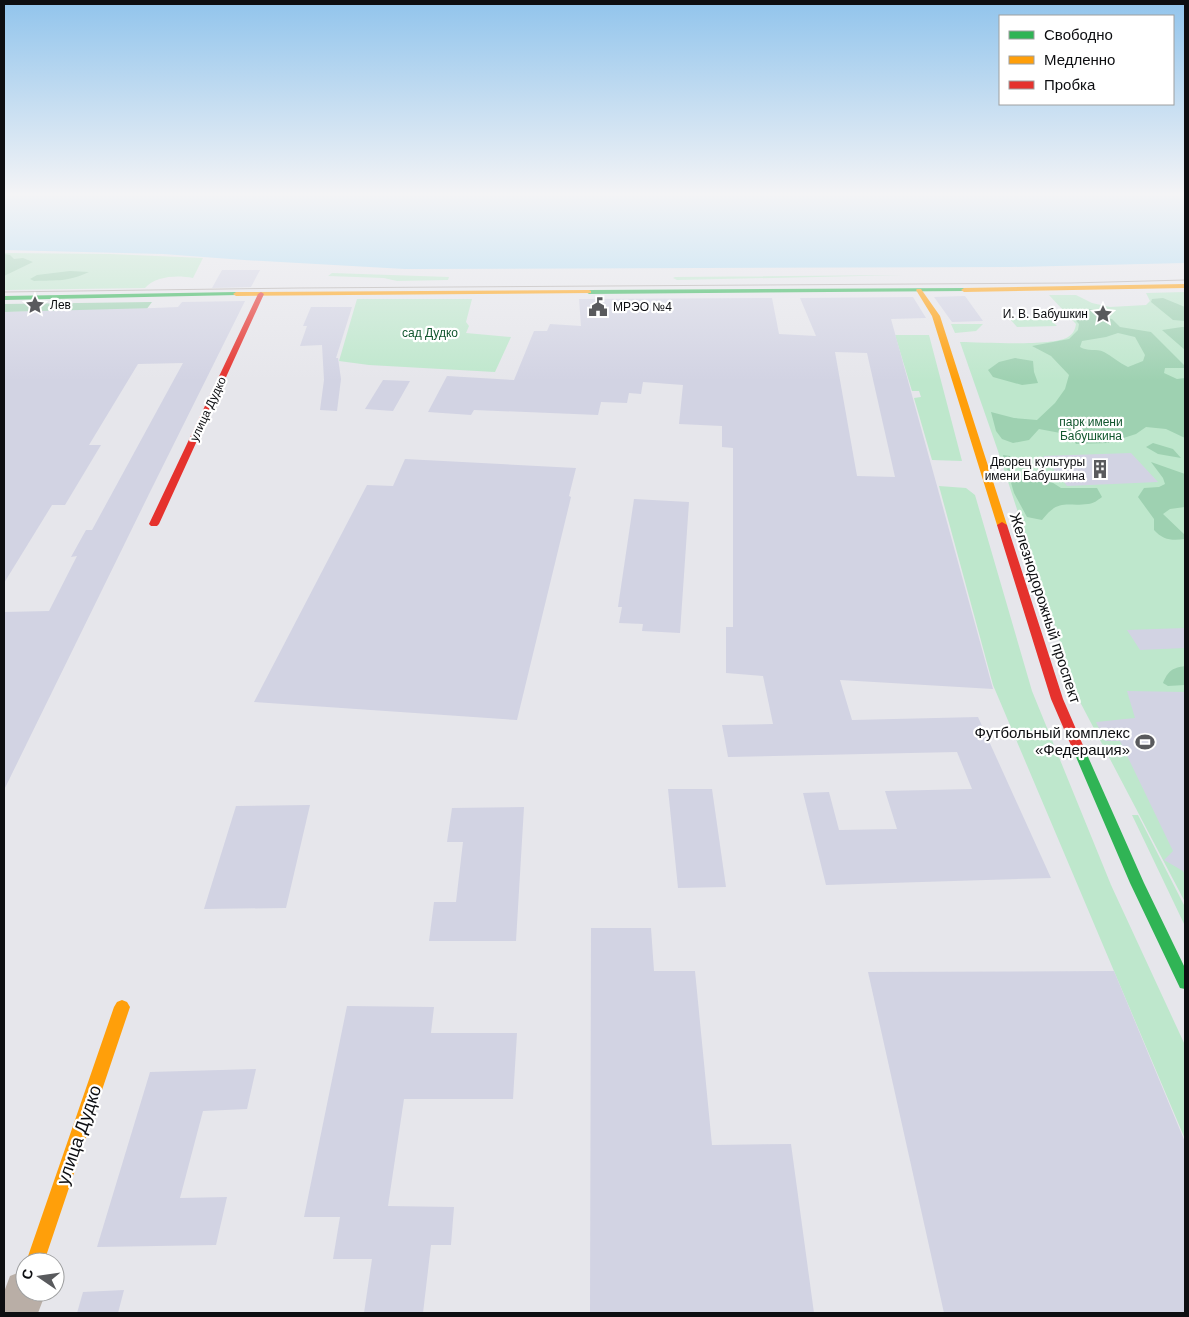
<svg xmlns="http://www.w3.org/2000/svg" width="1189" height="1317" font-family="Helvetica,sans-serif">
	<style>
		.green { fill: #bee7cc }
		.forest { fill: #9ed1b1; fill-rule: evenodd }
		.water { fill: #b0dbf2 }
		.building { fill: #d2d3e3; fill-rule: evenodd }
		.lines { fill: none; stroke-linecap: round; stroke-linejoin: round }
		.street { fill: #b9aea6; fill-rule: evenodd }
		.fast { fill: #30b455; fill-rule: evenodd }
		.slow { fill: #ff9f0a; fill-rule: evenodd }
		.jam { fill: #e5322d; fill-rule: evenodd }
		.tram { stroke: #afaaa8; stroke-width: 1 }
		.labels { text-anchor: middle; stroke-width: 4.5; stroke-linejoin: round; paint-order: stroke }
		.far-poi-label { font-size: 12px; fill: #0d0e11; stroke: #fff; text-anchor: start }
		.far-park-label { font-size: 12px; fill: #11562e; stroke: #fff }
		.far-street-label { font-size: 12px; fill: #0d0e11; stroke: #fff }
		.street-label { font-size: 15px; fill: #0d0e11; stroke: #fff }
		.poi-label { font-size: 15px; fill: #0d0e11; stroke: #fff; text-anchor: end }
		.near-street-label { font-size: 18px; fill: #0d0e11; stroke: #fff }
	</style>
	<rect width="100%" height="100%" fill="#e6e6eb"/>
	<path class="green" d="M 4,253 L 110,254 L 203,258 L 193,278 C 177,275 156,276 145,288 L 4,290 Z
		M 332,273 L 449,277 L 448,280 L 397,281 L 384,278 L 328,276 Z
		M 904,275 L 677,280 L 673,278 L 675,277 Z
		M 1185,292 L 1185,902 L 1079,700 L 998,451 L 960,342 C 982,342 1052,347 1068,337 C 1073,334 1075,330 1076,324 L 1049,295 L 1076,295 L 1092,303 L 1110,307 L 1146,305 L 1150,301 L 1146,293 Z
		M 357,299 L 472,299 L 466,322 L 469,326 L 466,333 L 511,337 L 495,372 L 369,365 L 339,361 Z
		M 1010,319 L 1050,319 L 1057,326 L 1017,327 Z
		M 951,324 L 983,324 L 976,331 L 955,333 Z
		M 895,335 L 929,335 L 962,461 L 932,460 L 914,398 L 921,397 L 919,391 L 912,391 Z
		M 939,486 L 966,488 L 975,495 L 1032,691 L 1111,885 L 1185,1045 L 1185,1139 L 993,685 Z
		M 1132,815 L 1138,815 L 1185,907 L 1185,926 Z"/>
	<path class="forest" d="M 4,254 L 10,255 L 14,259 L 23,258 L 33,262 L 4,276 Z
		M 70,271 L 89,272 C 67,282 58,280 34,281 L 30,279 L 37,275 Z
		M 1163,298 L 1185,307 L 1185,321 L 1173,320 L 1151,302 L 1152,299 Z
		M 152,302 L 146,310 L 4,312 L 4,304 Z
		M 1091,309 L 1097,310 L 1095,312 L 1101,317 L 1112,319 L 1120,327 L 1151,332 L 1185,366 L 1185,368 L 1165,368 L 1164,373 L 1177,379 L 1185,378 L 1185,438 L 1166,429 L 1146,427 L 1136,434 L 1108,443 L 1076,444 L 1071,435 L 1039,429 L 1029,440 L 1013,443 L 1002,439 L 996,431 L 991,412 L 1014,418 L 1037,420 L 1055,403 L 1065,389 L 1069,375 L 1051,356 L 1032,346 L 1069,339 L 1078,330 L 1079,324 L 1067,311 ZM 1118,333 L 1135,337 L 1145,355 L 1143,361 L 1128,367 C 1119,363 1112,356 1104,352 C 1096,348 1088,352 1080,347 L 1082,341 L 1106,337 Z
		M 1182,327 L 1185,327 L 1185,350 L 1162,330 Z
		M 1015,358 L 1033,361 L 1034,372 L 1038,383 L 1022,385 L 993,377 L 988,370 L 999,362 Z
		M 1153,443 L 1173,449 L 1181,458 L 1158,454 L 1146,447 Z
		M 1003,455 L 1010,456 L 1014,479 L 1050,481 L 1061,488 L 1097,488 L 1102,497 C 1098,500 1093,504 1088,504 C 1066,507 1059,498 1042,520 L 1027,517 L 1014,493 Z
		M 1151,462 L 1185,474 L 1185,507 L 1170,509 L 1163,514 L 1185,535 L 1185,539 C 1172,541 1163,540 1154,530 L 1154,519 L 1138,497 L 1144,488 L 1159,487 L 1165,484 L 1163,478 Z
		M 1185,666 L 1185,685 L 1168,686 L 1163,683 C 1168,671 1172,668 1185,666 Z"/>
	<path class="water" d="M 4,196 L 1185,196 L 1185,263 L 1011,267 L 405,269 L 244,260 L 163,254 L 4,250 Z"/>
	<path class="building" d="M 222,270 L 260,270 L 251,287 L 212,288 Z
		M 965,296 L 983,321 L 952,322 L 934,297 Z
		M 913,297 L 926,318 L 891,319 L 993,689 L 840,680 L 852,720 L 978,717 L 1051,878 L 826,885 L 803,793 L 829,792 L 839,830 L 897,829 L 885,791 L 972,789 L 957,752 L 728,757 L 722,725 L 773,724 L 763,676 L 726,673 L 726,627 L 733,627 L 733,448 L 722,447 L 722,426 L 679,424 L 683,385 L 643,382 L 641,394 L 629,393 L 627,403 L 601,402 L 598,415 L 474,410 L 471,415 L 428,412 L 447,376 L 514,380 L 534,331 L 547,331 L 550,324 L 581,326 L 579,299 L 772,298 L 779,334 L 816,336 L 800,298 ZM 835,352 L 867,353 L 895,477 L 857,476 Z
		M 245,301 L 150,492 L 4,790 L 4,612 L 49,611 L 77,556 L 71,557 L 86,530 L 92,530 L 183,363 L 138,364 L 89,445 L 101,445 L 65,505 L 52,505 L 4,583 L 4,312 L 154,308 L 178,307 L 182,302 Z
		M 311,307 L 352,307 L 336,358 L 338,358 L 341,379 L 337,411 L 320,410 L 324,380 L 322,345 L 300,346 L 307,326 L 303,326 Z
		M 383,380 L 410,381 L 393,411 L 365,409 Z
		M 1131,453 L 1158,482 L 1067,486 L 1043,456 Z
		M 405,459 L 576,468 L 569,496 L 571,497 L 517,720 L 254,702 L 367,485 L 393,486 Z
		M 634,499 L 689,502 L 680,633 L 642,631 L 643,624 L 619,623 L 622,607 L 618,607 Z
		M 1185,628 L 1185,648 L 1140,650 L 1127,630 Z
		M 1127,691 L 1185,692 L 1185,875 L 1183,871 L 1164,860 L 1173,851 L 1120,741 L 1105,741 L 1096,722 L 1135,718 Z
		M 668,789 L 712,789 L 726,887 L 678,888 Z
		M 310,805 L 286,908 L 204,909 L 236,806 Z
		M 524,807 L 516,941 L 429,941 L 434,902 L 456,902 L 463,842 L 447,842 L 452,808 Z
		M 591,928 L 651,928 L 654,971 L 695,971 L 712,1145 L 791,1144 L 814,1313 L 590,1313 Z
		M 1114,971 L 1185,1142 L 1185,1313 L 944,1313 L 868,972 Z
		M 347,1006 L 434,1007 L 431,1033 L 517,1033 L 513,1099 L 404,1099 L 388,1206 L 454,1207 L 451,1245 L 431,1245 L 423,1313 L 364,1313 L 372,1259 L 333,1259 L 340,1217 L 304,1217 Z
		M 256,1069 L 247,1109 L 203,1111 L 180,1198 L 227,1197 L 216,1245 L 97,1247 L 150,1072 Z
		M 124,1290 L 118,1313 L 77,1313 L 83,1292 Z"/>
	<g class="lines">
		<path class="street" d="M 25,1270 L 25,1292 L 46,1292 L 38,1313 L 4,1313 L 4,1292 L 10,1276 Z"/>
		<path class="fast" d="M 964,288 L 967,290 L 966,291 L 589,294 L 586,292 L 589,290 Z
			M 236,292 L 238,293 L 238,295 L 4,300 L 4,296 Z
			M 1079,746 L 1083,747 L 1085,750 L 1144,883 L 1185,968 L 1185,989 L 1180,988 L 1130,883 L 1073,750 L 1075,747 Z"/>
		<path class="slow" d="M 1185,284 L 1185,288 L 964,292 L 961,290 L 964,288 Z
			M 917,289 L 921,289 L 940,316 L 1007,525 L 1005,527 L 999,527 L 997,525 L 932,316 L 916,290 Z
			M 589,290 L 591,291 L 591,293 L 236,296 L 233,294 L 236,292 Z
			M 122,1000 L 127,1002 L 130,1007 L 44,1262 L 26,1262 L 114,1007 L 117,1002 Z"/>
		<path class="jam" d="M 261,292 L 264,294 L 159,524 L 157,526 L 151,526 L 149,524 L 258,294 Z
			M 1002,522 L 1007,525 L 1063,699 L 1085,750 L 1083,753 L 1075,753 L 1073,750 L 1051,699 L 997,525 Z"/>
		<path class="tram" d="M 4,292 L 298,288 L 1070,283 L 1185,280"/>
	</g>
	<linearGradient id="sky" x2="0" y2="1"><stop stop-color="#91c4ec"/><stop offset="0.51" stop-color="#f4f4f6"/><stop offset="1" stop-color="#f4f4f6" stop-opacity="0"/></linearGradient>
	<rect width="1189" height="381" fill="url(#sky)"/>
	<defs>
		<g id="sight-bare" transform="scale(1.5)"><path d="M0-6L1.8-2.2L6-1.7L2.9 1.2L3.7 5.4L0 3.3L-3.7 5.4L-2.9 1.2L-6-1.7L-1.8-2.2Z" fill="#595a5d" stroke="#fff" stroke-width="2.5" paint-order="stroke"/></g>
		<g id="civic-bare" transform="scale(1.5)"><path d="M-.6-6.5H3V-4.5H.6V-3L4-1V1h2V6H-6V1h2V-1L-.6-3ZM-1.2 2.5V6h2.4V2.5Z" fill="#595a5d" stroke="#fff" stroke-width="2.5" paint-order="stroke"/></g>
		<g id="building-bare" transform="scale(1.5)"><path d="M-4-6H4V6H1V3H-1V6H-4ZM-2.5-4.3h1.7v1.8h-1.7ZM.8-4.3h1.7v1.8H.8ZM-2.5-1h1.7V.8h-1.7ZM.8-1h1.7V.8H.8Z" fill="#595a5d" stroke="#fff" stroke-width="2.5" paint-order="stroke"/></g>
		<g id="stadium-bare" transform="scale(1.5)"><path d="M0-5a6.5 5 0 1 0 0 10a6.5 5 0 1 0 0-10ZM-3.5-1.8h7v3.6h-7Z" fill="#595a5d" stroke="#fff" stroke-width="2.5" paint-order="stroke"/></g>
	</defs>
	<g fill-rule="evenodd">
		<use href="#sight-bare" x="35" y="305"/>
		<use href="#civic-bare" x="598" y="307"/>
		<use href="#sight-bare" x="1103" y="314"/>
		<use href="#building-bare" x="1100" y="469"/>
		<use href="#stadium-bare" x="1145" y="742"/>
	</g>
	<g class="labels">
		<g class="far-poi-label">
			<text x="50" y="309">Лев</text>
			<text x="613" y="311">МРЭО №4</text>
			<text x="1088" y="318" text-anchor="end">И. В. Бабушкин</text>
			<text x="1085" y="466" text-anchor="end">Дворец культуры<tspan x="1085" dy="14">имени Бабушкина</tspan></text>
		</g>
		<g class="far-park-label">
			<text x="430" y="337">сад Дудко</text>
			<text x="1091" y="426">парк имени<tspan x="1091" dy="14">Бабушкина</tspan></text>
		</g>
		<g class="far-street-label">
			<text transform="translate(208 409) rotate(-65)" y="4">улица Дудко</text>
		</g>
		<g class="street-label">
			<text transform="translate(1045 608) rotate(72)" y="5">Железнодорожный проспект</text>
		</g>
		<g class="poi-label">
			<text x="1130" y="738">Футбольный комплекс<tspan x="1130" dy="17">«Федерация»</tspan></text>
		</g>
		<g class="near-street-label">
			<text transform="translate(79 1135) rotate(-71)" y="6">улица Дудко</text>
		</g>
	</g>
	<rect width="1189" height="1317" fill="none" stroke="#0d0e11" stroke-width="10"/>
	<rect x="999" y="15" width="175" height="90" fill="#ffffff" stroke="#9e9fa0"/>
	<rect x="1009" y="31" width="25" height="8" fill="#30b455" stroke="#9e9fa0"/>
	<text x="1044" y="40" font-size="15" fill="#0d0e11">Свободно</text>
	<rect x="1009" y="56" width="25" height="8" fill="#ff9f0a" stroke="#9e9fa0"/>
	<text x="1044" y="65" font-size="15" fill="#0d0e11">Медленно</text>
	<rect x="1009" y="81" width="25" height="8" fill="#e5322d" stroke="#9e9fa0"/>
	<text x="1044" y="90" font-size="15" fill="#0d0e11">Пробка</text>
	<g transform="translate(40 1277) rotate(283)"><circle r="24" fill="#ffffff" stroke="#9e9fa0"/>
	<path d="M0-4L9 19L0 12L-9 19Z" fill="#595a5d"/>
	<text y="-8" font-size="14" font-weight="bold" text-anchor="middle" fill="#0d0e11">С</text>
	</g>
</svg>
